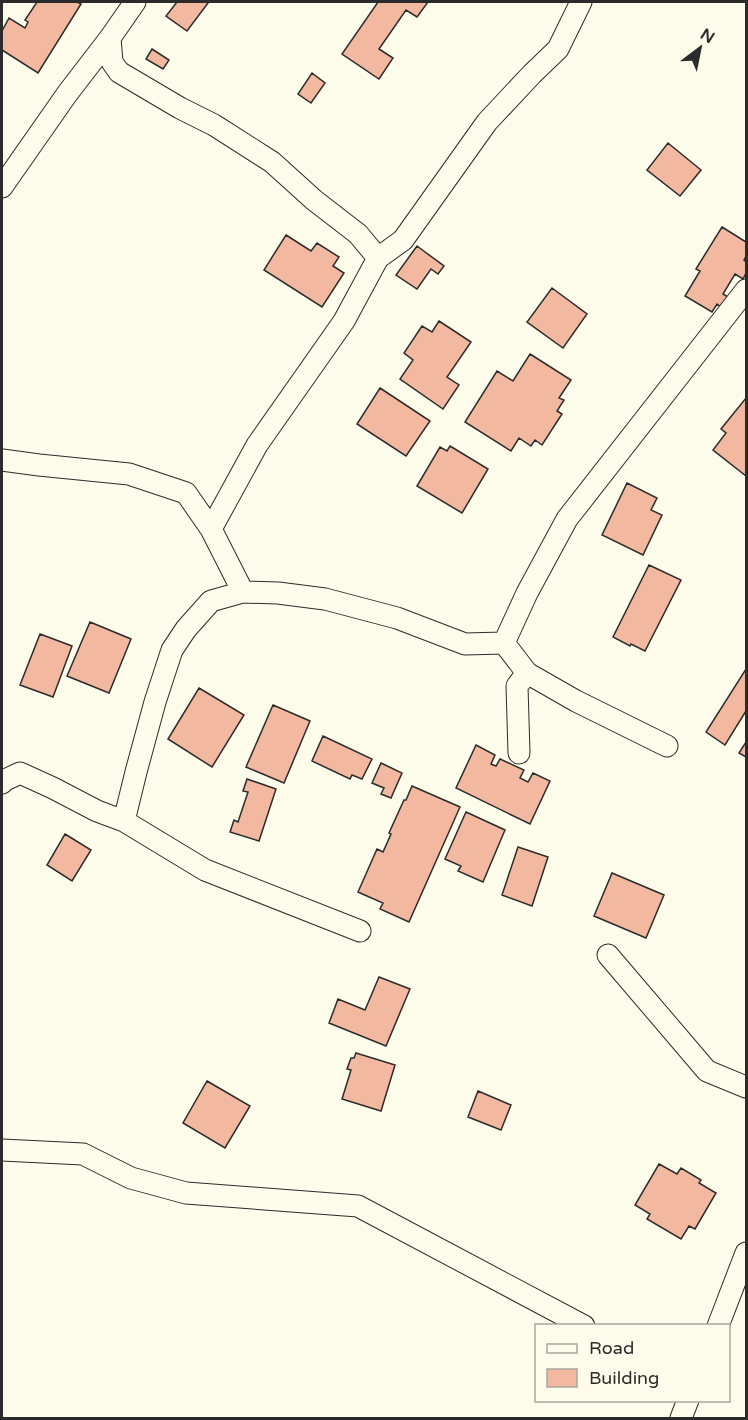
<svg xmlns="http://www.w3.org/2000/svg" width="748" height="1420" font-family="'Varela Round',sans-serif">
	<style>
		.building { fill: #f2b8a0; stroke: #2b2b2b; stroke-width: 1.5 }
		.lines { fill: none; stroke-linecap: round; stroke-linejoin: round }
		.street-casing { stroke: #2b2b2b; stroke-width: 23 }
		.street { stroke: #fdfbea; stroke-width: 21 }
	</style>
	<rect width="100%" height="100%" fill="#fdfbea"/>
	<path class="building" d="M 37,2 L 77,2 L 81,4 L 38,73 L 2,50 L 2,31 L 9,18 L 25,28 L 28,22 L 25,20 Z
		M 177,2 L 206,2 L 208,3 L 187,31 L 166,16 Z
		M 378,2 L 428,2 L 417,17 L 406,10 L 379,49 L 393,58 L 379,79 L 342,54 Z
		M 152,49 L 169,60 L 163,69 L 146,59 Z
		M 312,73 L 325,83 L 311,103 L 298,94 Z
		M 668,143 L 701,170 L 680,196 L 647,170 Z
		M 722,227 L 746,242 L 746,256 L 744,260 L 746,262 L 746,273 L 743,279 L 735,274 L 723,294 L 728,297 L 722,308 L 717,304 L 712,312 L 685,296 L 700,271 L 696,269 Z
		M 286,235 L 311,251 L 317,243 L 339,257 L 333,266 L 344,273 L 322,307 L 264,270 Z
		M 417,246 L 444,266 L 438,274 L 431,269 L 417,289 L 396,275 Z
		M 552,288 L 587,314 L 563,348 L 527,322 Z
		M 439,321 L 471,342 L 447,377 L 459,385 L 443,409 L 400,379 L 413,360 L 404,353 L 422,326 L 432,332 Z
		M 530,354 L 571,380 L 559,398 L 564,400 L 557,411 L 562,414 L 542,445 L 535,440 L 531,446 L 519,438 L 511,451 L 465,422 L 497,371 L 513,381 Z
		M 380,388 L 430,421 L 406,456 L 357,424 Z
		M 746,398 L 746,476 L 713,450 L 726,433 L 721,429 Z
		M 450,446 L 488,469 L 462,513 L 417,486 L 440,447 L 447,451 Z
		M 627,483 L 657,498 L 651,510 L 662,515 L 643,555 L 602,535 Z
		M 649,565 L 681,580 L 645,651 L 631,644 L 630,646 L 613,637 Z
		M 90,622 L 131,639 L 109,693 L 67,676 Z
		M 40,634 L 72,646 L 53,697 L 20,685 Z
		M 746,669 L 746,711 L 725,745 L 706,732 Z
		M 199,688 L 244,715 L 212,767 L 168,739 Z
		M 273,705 L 310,721 L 284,783 L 246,767 Z
		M 323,736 L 372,759 L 362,779 L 352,775 L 350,779 L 312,761 Z
		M 746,742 L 746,757 L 739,753 Z
		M 476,745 L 495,755 L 491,764 L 496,766 L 500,759 L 524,770 L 520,778 L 528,782 L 533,773 L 550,781 L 530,824 L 456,788 Z
		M 381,763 L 402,773 L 391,798 L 381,794 L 384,788 L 372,783 Z
		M 247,779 L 276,789 L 259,841 L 230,832 L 234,820 L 238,822 L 248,792 L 243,791 Z
		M 412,786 L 460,807 L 409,922 L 380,909 L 383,903 L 358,892 L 377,849 L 383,852 L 391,834 L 389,833 L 404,800 L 406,800 Z
		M 466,812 L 505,830 L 483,882 L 458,871 L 461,866 L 445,859 Z
		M 65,834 L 91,850 L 72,881 L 47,865 Z
		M 518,847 L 548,857 L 532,906 L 502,895 Z
		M 612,873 L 664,895 L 646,938 L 594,916 Z
		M 379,977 L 410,989 L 386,1046 L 329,1023 L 338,999 L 365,1010 Z
		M 356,1053 L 395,1065 L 381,1111 L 342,1099 L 351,1070 L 347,1069 L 351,1058 L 354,1058 Z
		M 207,1081 L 250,1106 L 225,1148 L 183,1123 Z
		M 478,1091 L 511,1105 L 501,1130 L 468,1117 Z
		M 659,1164 L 677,1174 L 681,1168 L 701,1180 L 699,1183 L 716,1193 L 695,1229 L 689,1226 L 681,1239 L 647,1219 L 650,1214 L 635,1205 Z"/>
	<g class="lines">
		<g class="street-casing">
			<path id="street" d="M 110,38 L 112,62 L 119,72 L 180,108 L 214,125 L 272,162 L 314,200 L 358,234 L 378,258 L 344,321 L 257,445 L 211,529
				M 2,187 L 67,94 L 110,38 L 135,2
				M 378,258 L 403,240 L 487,122 L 532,74 L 558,49 L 581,2
				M 2,460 L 39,465 L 129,474 L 186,493 L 211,529 L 243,592
				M 667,746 L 576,701 L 527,673 L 504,643 L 527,593 L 567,519 L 746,290
				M 519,753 L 517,686 L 527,673
				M 2,783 L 3,781 L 20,773 L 53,788 L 97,811 L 124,821 L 205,870 L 360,931
				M 124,821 L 136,772 L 155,702 L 172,650 L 186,629 L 211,601 L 243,592 L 278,593 L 325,599 L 397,618 L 465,644 L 504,643
				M 608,955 L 707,1071 L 746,1087
				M 2,1150 L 83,1154 L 131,1178 L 186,1193 L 358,1206 L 584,1326
				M 718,1326 L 746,1253
				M 681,1418 L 688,1400"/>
		</g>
		<use href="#street" class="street"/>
	</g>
	<rect width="748" height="1420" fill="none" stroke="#2b2b2b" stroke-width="6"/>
	<rect x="535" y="1324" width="195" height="78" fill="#fdfbea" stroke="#a9a89e" stroke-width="1.5"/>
	<rect x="547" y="1344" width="30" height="9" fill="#fdfbea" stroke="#a9a89e" stroke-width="1.5"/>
	<text x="589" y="1354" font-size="18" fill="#2b2b2b">Road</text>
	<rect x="547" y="1369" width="30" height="18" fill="#f2b8a0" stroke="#a9a89e" stroke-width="1.5"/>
	<text x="589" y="1384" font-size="18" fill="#2b2b2b">Building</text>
	<g transform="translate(700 48) rotate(32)" stroke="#fdfbea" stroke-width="4.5" paint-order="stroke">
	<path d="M0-4.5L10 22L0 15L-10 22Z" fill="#2b2b2b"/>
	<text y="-9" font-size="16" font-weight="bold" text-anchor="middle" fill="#2b2b2b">N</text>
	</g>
</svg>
